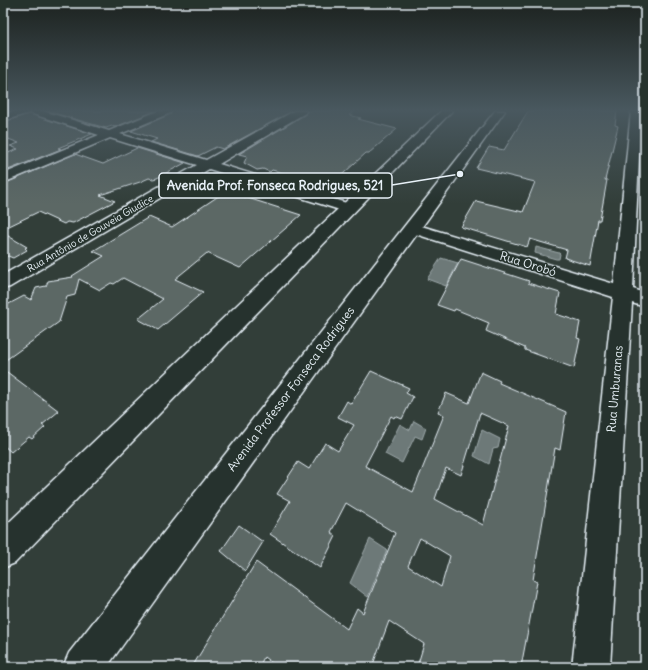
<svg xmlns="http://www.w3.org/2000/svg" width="648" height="670" font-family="Delius,sans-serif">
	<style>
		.water { fill: #6d7978; stroke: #9ea9ab }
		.building { fill: #5c6865; stroke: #e8f1f8; fill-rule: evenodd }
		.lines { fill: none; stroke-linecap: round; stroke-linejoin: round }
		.street-casing { stroke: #e8f1f8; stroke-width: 3 }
		.secondary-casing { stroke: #e8f1f8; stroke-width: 3 }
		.highway-casing { stroke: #e8f1f8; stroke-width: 3 }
		.street { fill: #26332d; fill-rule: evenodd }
		.secondary { fill: #26332d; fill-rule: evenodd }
		.highway { fill: #26332d; fill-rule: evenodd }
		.labels { text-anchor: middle; stroke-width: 3; stroke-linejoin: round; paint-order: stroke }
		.far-street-label { font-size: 10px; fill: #e8f1f8; stroke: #26332d }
		.street-label { font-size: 12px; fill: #e8f1f8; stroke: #26332d }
		.leader { fill: none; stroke: #e8f1f8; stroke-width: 1.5 }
		.callout-dot { fill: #e8f1f8; stroke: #26332d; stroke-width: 1.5 }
		.callout { fill: #26332d; stroke: #e8f1f8; stroke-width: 1.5 }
		.callout-label { font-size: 13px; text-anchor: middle; font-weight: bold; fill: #e8f1f8 }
	</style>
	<rect width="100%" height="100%" fill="#323e39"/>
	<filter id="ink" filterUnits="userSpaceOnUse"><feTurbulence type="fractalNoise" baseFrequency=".025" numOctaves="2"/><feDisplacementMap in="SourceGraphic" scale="8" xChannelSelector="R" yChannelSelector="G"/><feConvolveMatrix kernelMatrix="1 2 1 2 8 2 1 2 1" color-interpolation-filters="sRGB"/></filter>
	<g filter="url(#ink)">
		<path class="water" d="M 536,247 L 559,253 L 560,254 L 559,259 L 556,259 L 535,253 Z
			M 441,258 L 458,263 L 446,286 L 427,279 Z
			M 414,421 L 426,428 L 422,439 L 415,436 L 402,463 L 385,454 L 400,424 L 410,430 Z
			M 482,430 L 500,439 L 498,448 L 493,449 L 489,464 L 474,456 Z
			M 370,539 L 387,550 L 368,597 L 350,583 Z"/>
		<path class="building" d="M 47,111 L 155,111 L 115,127 L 112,126 L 106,128 Z
			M 172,111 L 292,111 L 223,149 L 216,147 L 198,156 L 151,142 L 157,139 L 131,131 L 171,114 Z
			M 307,111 L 355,111 L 349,115 L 361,118 L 358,119 L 397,129 L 369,153 L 366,153 L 332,184 L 307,177 L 304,179 L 272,170 L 270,172 L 263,169 L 257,170 L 244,163 L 247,156 L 239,154 L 306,114 Z
			M 528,111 L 617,111 L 615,125 L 618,126 L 605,180 L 607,180 L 600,220 L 598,220 L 590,266 L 565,258 L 567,250 L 530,239 L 527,247 L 461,227 L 476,201 L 523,212 L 535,182 L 476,168 L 489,147 L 504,150 Z
			M 29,114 L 30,114 L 92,134 L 58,148 L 61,149 L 3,172 L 3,155 L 18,149 L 10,146 L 19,143 L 3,137 L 3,122 Z
			M 137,148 L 185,163 L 157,178 L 153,179 L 149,178 L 140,182 L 100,195 L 115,201 L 73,223 L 67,222 L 64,224 L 38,212 L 3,229 L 3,184 L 75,154 L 103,164 Z
			M 226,191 L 301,215 L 240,268 L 207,253 L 175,279 L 203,292 L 158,330 L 138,319 L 163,299 L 123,278 L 114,284 L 111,283 L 100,290 L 79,279 L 75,295 L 67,297 L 59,322 L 3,362 L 3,307 L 24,296 L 31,300 L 36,288 L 46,286 L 48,281 L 73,277 L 72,276 L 104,256 L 93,251 L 149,217 L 172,227 Z
			M 3,233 L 27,247 L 25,248 L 27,250 L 13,258 L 8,256 L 3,258 Z
			M 461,259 L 529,281 L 528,283 L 560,293 L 556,314 L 580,322 L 577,338 L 580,339 L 574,368 L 525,350 L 525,348 L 486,331 L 489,323 L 455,309 L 454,311 L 437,305 Z
			M 3,369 L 59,411 L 42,425 L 45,427 L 32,439 L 29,437 L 11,452 L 3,445 Z
			M 371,371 L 409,388 L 406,393 L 413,397 L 402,419 L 395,416 L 394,418 L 391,416 L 365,466 L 413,492 L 444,415 L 438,412 L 446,393 L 469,403 L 481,372 L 500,381 L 499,383 L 566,412 L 560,450 L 555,448 L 533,580 L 537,582 L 521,667 L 417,667 L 424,644 L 389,621 L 372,667 L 277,667 L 264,657 L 259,667 L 192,667 L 256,562 L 347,629 L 357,608 L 363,613 L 395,533 L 346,503 L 331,532 L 336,536 L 320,568 L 270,534 L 290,501 L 277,494 L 298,462 L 309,469 L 325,443 L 338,451 L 354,425 L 338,417 L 347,401 L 351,404 ZM 480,413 L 509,426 L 483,525 L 435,499 L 446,468 L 461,475 ZM 420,538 L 450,556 L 441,587 L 408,566 Z
			M 239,525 L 263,542 L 245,571 L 221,551 Z"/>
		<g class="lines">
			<g class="street-casing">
				<path id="street" d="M 29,111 L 43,111 L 109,131 L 158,111 L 171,111 L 170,113 L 120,134 L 206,160 L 294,111 L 306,111 L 305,113 L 219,164 L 353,205 L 355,208 L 353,211 L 348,212 L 343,211 L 209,169 L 10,287 L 3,289 L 3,275 L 197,165 L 110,138 L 3,183 L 3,174 L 99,135 L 30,113 Z
					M 631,111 L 641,111 L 633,289 L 645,293 L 645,307 L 632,303 L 610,667 L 572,667 L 613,297 L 406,231 L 404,228 L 406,225 L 412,223 L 418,225 L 614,284 Z"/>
			</g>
			<g class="secondary-casing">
				<path id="secondary" d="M 15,111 L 29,111 L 28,113 L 3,121 L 3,114 Z"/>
			</g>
			<g class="highway-casing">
				<path id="highway" d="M 441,111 L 452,111 L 15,563 L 3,568 L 3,528 Z
					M 495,111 L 505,111 L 107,667 L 63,667 L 69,653 Z"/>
			</g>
			<use href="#street" class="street"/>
			<use href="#secondary" class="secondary"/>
			<use href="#highway" class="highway"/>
		</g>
	</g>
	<linearGradient id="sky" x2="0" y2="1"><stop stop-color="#1c221f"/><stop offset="0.54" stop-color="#49585f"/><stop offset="1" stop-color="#49585f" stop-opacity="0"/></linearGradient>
	<rect width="648" height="204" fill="url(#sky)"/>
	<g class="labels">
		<g class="far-street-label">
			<text transform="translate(90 233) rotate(-30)" y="4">Rua Antônio de Gouveia Giudice</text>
		</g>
		<g class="street-label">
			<text transform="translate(528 264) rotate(17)" y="4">Rua Orobó</text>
			<text transform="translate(291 389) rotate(-53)" y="4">Avenida Professor Fonseca Rodrigues</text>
			<text transform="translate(615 389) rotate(-85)" y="4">Rua Umburanas</text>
		</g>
	</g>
	<path class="leader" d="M460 174L392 185"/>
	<circle class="callout-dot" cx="460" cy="174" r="4"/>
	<rect class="callout" x="159" y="173" width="233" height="25" rx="4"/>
	<g class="callout-label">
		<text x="275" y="190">Avenida Prof. Fonseca Rodrigues, 521</text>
	</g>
	<rect width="648" height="670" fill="none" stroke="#26332d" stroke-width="16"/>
	<rect x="8" y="8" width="632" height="654" fill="none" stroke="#e8f1f8" stroke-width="1.5" filter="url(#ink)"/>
</svg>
